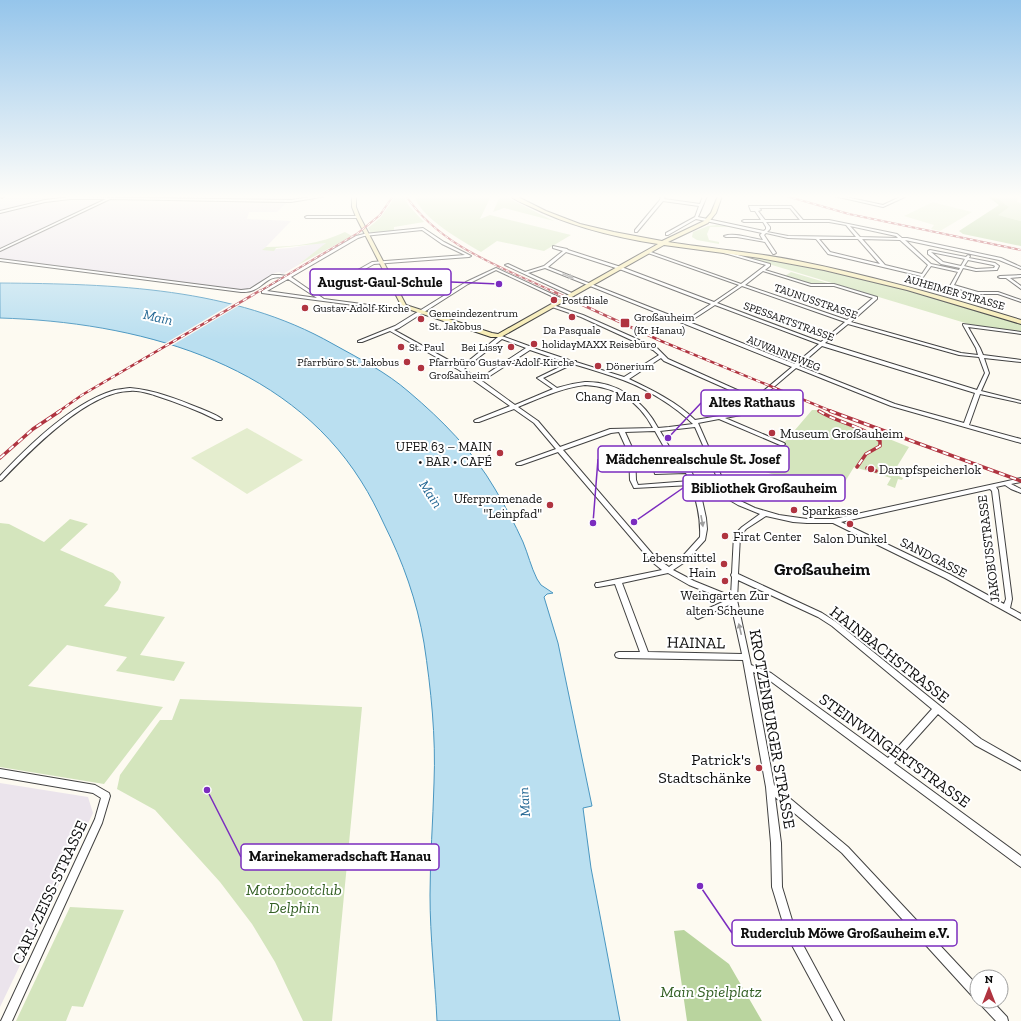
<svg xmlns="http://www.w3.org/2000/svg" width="1021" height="1021" font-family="'Zilla Slab',serif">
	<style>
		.industrial { fill: #ebe4ec }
		.green { fill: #d4e5bd }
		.forest { fill: #b9d49e }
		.pitch { fill: #e4edce }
		.water { fill: #badff0; stroke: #4996c0 }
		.pier { fill: #fdfaf1 }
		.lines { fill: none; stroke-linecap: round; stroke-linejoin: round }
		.street-casing { stroke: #414141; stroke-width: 2 }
		.secondary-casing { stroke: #303030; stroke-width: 2 }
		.highway-casing { stroke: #1f1f1f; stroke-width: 2 }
		.street { fill: #fff; fill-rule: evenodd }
		.secondary { fill: #f7ecb3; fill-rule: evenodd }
		.highway { fill: #e69b67; fill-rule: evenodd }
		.rail-far2-casing { stroke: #b03440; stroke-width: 2 }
		.rail-far1-casing { stroke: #b03440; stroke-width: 2.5 }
		.rail-casing { stroke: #b03440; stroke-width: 3.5 }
		.rail-far2 { stroke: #fff; stroke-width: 1; stroke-dasharray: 3.5; stroke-linecap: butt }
		.rail-far1 { stroke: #fff; stroke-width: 1.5; stroke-dasharray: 4.5; stroke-linecap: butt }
		.rail { stroke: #fff; stroke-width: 2; stroke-dasharray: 6; stroke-linecap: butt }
		.oneway { fill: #9f9f9f }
		.poi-dot { fill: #b03440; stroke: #fff; stroke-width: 1.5 }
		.labels { text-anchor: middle; stroke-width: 4; stroke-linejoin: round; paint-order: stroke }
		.far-street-label { font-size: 11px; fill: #0e0e0e; stroke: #fff }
		.far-poi-label { font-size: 11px; fill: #0e0e0e; stroke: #fff; text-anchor: start }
		.poi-label { font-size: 13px; fill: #0e0e0e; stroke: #fff; text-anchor: end }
		.street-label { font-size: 13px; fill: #0e0e0e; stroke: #fff }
		.water-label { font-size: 14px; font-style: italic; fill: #246894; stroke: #fff }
		.near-street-label { font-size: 16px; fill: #0e0e0e; stroke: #fff }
		.near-poi-label { font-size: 16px; fill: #0e0e0e; stroke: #fff; text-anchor: end }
		.near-park-label { font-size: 16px; font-style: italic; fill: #346025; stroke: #fff }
		.district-label { font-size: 17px; font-weight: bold; fill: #0e0e0e; stroke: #fff }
		.leader { fill: none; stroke: #7b2cbf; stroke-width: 1.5 }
		.callout-dot { fill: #7b2cbf; stroke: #fff; stroke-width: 1.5 }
		.callout { fill: #fff; stroke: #7b2cbf; stroke-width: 1.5 }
		.callout-label { font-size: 14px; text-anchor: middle; font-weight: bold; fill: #0e0e0e }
	</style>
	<rect width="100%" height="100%" fill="#fdfaf1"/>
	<path class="industrial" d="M 17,196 L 321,196 L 303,200 L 289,200 L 277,212 L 249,212 L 247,219 L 291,221 L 263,250 L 291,248 L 325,242 L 326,244 L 298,265 L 283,274 L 279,272 L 275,273 L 250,289 L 241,291 L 0,260 L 0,200 Z
		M 0,783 L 88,797 L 93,813 L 0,1007 Z"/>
	<path class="green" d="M 396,196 L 403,196 L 409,206 L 424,222 L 394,227 L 394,230 L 391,231 L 371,233 L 368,228 L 380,218 Z
		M 414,196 L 491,196 L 480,219 L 490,215 L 571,235 L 544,251 L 497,241 L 481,252 C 461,240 423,220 414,196 Z
		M 500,196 L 504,196 L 554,221 L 504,208 L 493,212 Z
		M 995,196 L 1021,196 L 1021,198 L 1018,198 L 1017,202 L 1021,203 L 1021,221 L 997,215 L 1008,206 Z
		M 717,225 L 732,227 L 710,227 L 707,234 L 709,240 L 719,242 L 719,244 L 697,240 L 692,237 L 693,232 L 708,226 Z
		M 345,232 L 352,236 L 298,265 L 326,243 L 276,248 L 274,251 L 262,250 L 266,247 C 293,247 320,244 345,232 Z
		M 735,254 C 832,266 927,295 1021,323 L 1021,331 L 972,325 Z
		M 791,272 L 831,284 L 832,284 L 811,285 L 785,276 Z
		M 812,410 L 817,410 L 909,447 L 893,473 L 903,478 L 902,480 L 898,479 L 895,488 L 887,485 L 891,478 L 854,467 L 835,498 L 761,470 Z
		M 70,519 L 88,524 L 60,550 L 113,573 L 121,582 L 118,590 L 104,606 L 165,617 L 140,655 L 185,662 L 174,681 L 116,671 L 127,657 L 67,645 L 28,686 L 163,707 L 104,784 L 0,767 L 0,523 L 9,524 L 44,542 Z
		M 180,699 L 362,707 L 332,1021 L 303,1021 L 275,962 L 252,924 L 220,882 L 155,810 L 117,789 L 120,775 L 160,720 L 172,720 Z
		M 70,907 L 124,910 L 83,1007 L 72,1006 L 66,1021 L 16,1021 Z"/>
	<path class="forest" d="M 987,196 L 995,196 L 1009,207 L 998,215 L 1021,221 L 1021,246 L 963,234 L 959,231 L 999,205 Z
		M 684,930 L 729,964 L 762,1021 L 687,1021 L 674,931 Z"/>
	<path class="pitch" d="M 933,202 L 936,203 L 972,212 L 940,231 L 931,229 L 934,225 L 904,216 Z
		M 247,428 L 303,460 L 247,494 L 191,458 Z"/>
	<path class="water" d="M 0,283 C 113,284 233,287 333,344 C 360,359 386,372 409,392 C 442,420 473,451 495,489 C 505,506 515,524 523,542 C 528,554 531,567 537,579 L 541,585 L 553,593 L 547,594 L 544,597 L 558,643 L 592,806 L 583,808 L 591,868 L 620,1021 L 437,1021 C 435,979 430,937 430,895 C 430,858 433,821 434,783 C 436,737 431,689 424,643 C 417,601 403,562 384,524 C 377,509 370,495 361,481 C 285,360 134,322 0,318 Z"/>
	<path class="pier" d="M 233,303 L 240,305 L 171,346 L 164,344 Z"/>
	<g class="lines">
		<g class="street-casing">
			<path id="street" d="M 318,196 L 327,196 L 291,202 L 110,199 L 0,251 L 0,249 L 106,199 L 70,199 L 45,202 L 0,213 L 0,211 L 45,200 L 70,197 L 291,200 Z
				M 661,196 L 665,196 L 664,199 L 700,204 L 703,196 L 707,196 L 698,217 L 764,231 L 766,229 L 766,227 L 763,222 L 744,222 L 742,221 L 744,220 L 761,220 L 755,211 L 751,211 L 749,206 L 791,206 L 803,220 L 829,220 L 897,234 L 902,238 L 907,238 L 1001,258 L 1021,267 L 1021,269 L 999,260 L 905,240 L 931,264 L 959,270 L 960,268 L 941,264 L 928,254 L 928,251 L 930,250 L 966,257 L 968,255 L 970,256 L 969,258 L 995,263 L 999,266 L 997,270 L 996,270 L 976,271 L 963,268 L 954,285 L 978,292 L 998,292 L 1021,300 L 1021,302 L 998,294 L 978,294 L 951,287 L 950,286 L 958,272 L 931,266 L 921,280 L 920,280 L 918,279 L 921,276 L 828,254 L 816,239 L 788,238 L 766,233 L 764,235 L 776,253 L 774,254 L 773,254 L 765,242 L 737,237 L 726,237 L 724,236 C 735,232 752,239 763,240 L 760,235 L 762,233 L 696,219 L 668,235 L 666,235 L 666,233 L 695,217 L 699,206 L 663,201 L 637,232 L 635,232 L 635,230 L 660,200 ZM 759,208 L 790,208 L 800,220 L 765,220 L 758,211 L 761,210 ZM 766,222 L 829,222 L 846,225 L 856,237 L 788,236 L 767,232 L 770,229 L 770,227 ZM 850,226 L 896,236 L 898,238 L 860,237 ZM 819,239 L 858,239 L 880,264 L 830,252 ZM 862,239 L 900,240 L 928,265 L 922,274 L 885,265 ZM 931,252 L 965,259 L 961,266 L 943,262 ZM 968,260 L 993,265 L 995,266 L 994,268 L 976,269 L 964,266 Z
				M 834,196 L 841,196 L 883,205 L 902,196 L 907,196 L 883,207 Z
				M 307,216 L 358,216 L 360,217 L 358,218 L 306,218 L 305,217 Z
				M 423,228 L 444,242 L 471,256 L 469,257 L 374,264 L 328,290 L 317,294 L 324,299 L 392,308 L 408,307 L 409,308 L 407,309 L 392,310 L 262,293 L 262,291 L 284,278 C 267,274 265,287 251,291 C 248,292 244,292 241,292 L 0,261 L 0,259 L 241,290 L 250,289 L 272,275 L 280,275 L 287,276 L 356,236 L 364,234 ZM 422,230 L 442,244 L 465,255 L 372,262 L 326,288 L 314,293 L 291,277 L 358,238 L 364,236 ZM 288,279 L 317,298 L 267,291 Z
				M 553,246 L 567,249 L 568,250 L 624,268 L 714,302 L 739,285 L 645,252 L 648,251 L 741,284 L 766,265 L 724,253 L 727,252 L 770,264 L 770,266 L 765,270 L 811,284 L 834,284 L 877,297 L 877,299 L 851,322 L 961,353 L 978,355 L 976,348 L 963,325 L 963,324 L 1021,332 L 1021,334 L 968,327 L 980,348 L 983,355 L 1021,360 L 1021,362 L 984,358 L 989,373 L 981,391 L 1021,401 L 1021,403 L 980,394 L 969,425 L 1021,439 L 1021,443 L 891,406 L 796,368 L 741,415 L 725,418 L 784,443 L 785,444 L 784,445 L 780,445 L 719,419 L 698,423 L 730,496 L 755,508 L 779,515 L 807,519 L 834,519 L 1021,478 L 1021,482 L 1011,484 L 1021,489 L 1021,493 L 1011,489 L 1005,485 L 996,487 L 998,490 L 1012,599 L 1010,608 L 1021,614 L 1021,620 L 945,578 L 833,523 L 807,523 L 793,522 L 766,516 L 746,529 L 740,536 L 738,574 L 822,613 L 836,622 L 981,739 L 1021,762 L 1021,770 L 975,745 L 938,714 L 894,763 L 1021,856 L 1021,867 L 1018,865 L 765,677 L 753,672 L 774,785 L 848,847 L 977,985 L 977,998 L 973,997 L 842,853 L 775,797 L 781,843 L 782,887 L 795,930 L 844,1021 L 833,1021 L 787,936 L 772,887 L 771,843 L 766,787 L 743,660 L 619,658 L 616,657 L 615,655 L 616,653 L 619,652 L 640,652 L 615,584 L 598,587 L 596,587 L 595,585 L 596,583 L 598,583 L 662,570 L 651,561 L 558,452 L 521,465 L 517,465 L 516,464 L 517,463 L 556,449 L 534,423 L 514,409 L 479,422 L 475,422 L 474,421 L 475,420 L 510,406 L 459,370 L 390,331 L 362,342 L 358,342 L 358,341 L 395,326 L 466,282 L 496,268 L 565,300 L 562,301 L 496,270 L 468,284 L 399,328 L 394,330 L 461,367 L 498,337 L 497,336 L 499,335 L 529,346 L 533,346 L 533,348 L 572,361 L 576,361 L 576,362 L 624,377 L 659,355 L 653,350 L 581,317 L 552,307 L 551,306 L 553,305 L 583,315 L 657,348 L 668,359 L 755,398 L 792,367 L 545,268 L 528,273 L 574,294 L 574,296 L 572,296 L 505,265 L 508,264 L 525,272 L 544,266 L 563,251 L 553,248 ZM 566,252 L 622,270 L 711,304 L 685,321 L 548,267 ZM 763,271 L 811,286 L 834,286 L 873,298 L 847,320 L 745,285 ZM 742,286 L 845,322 L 821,342 L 717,303 ZM 715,305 L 819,344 L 795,364 L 689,322 ZM 848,324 L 959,355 L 979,357 L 985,373 L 977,390 L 825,343 ZM 502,339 L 526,348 L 479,379 L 464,369 ZM 822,346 L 975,393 L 964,423 L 895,404 L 799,366 ZM 530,350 L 568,363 L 537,378 L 553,389 L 515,405 L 482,381 ZM 661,358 L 664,361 L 752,400 L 737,413 L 695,420 C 677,402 652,390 629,379 ZM 573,364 C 590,369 607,374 623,380 C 647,389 675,406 693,424 L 669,427 L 658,428 C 644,401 617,381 585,382 C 576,383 566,385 557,388 L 543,378 ZM 585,385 C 616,387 638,400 653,428 L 610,429 L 560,447 L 538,421 L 518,407 C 540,398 561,388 585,385 ZM 695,427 L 726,498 L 738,505 L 760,514 L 742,527 L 734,535 L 732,573 L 731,575 L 732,577 L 731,596 L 694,581 L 673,570 L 685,562 L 705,540 L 707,529 L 706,518 L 701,495 L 697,483 L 692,473 L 680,455 L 670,448 L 660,431 ZM 655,431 L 664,447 L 652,448 L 649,450 L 655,474 L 686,473 L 690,481 L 638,485 L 636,480 L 635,454 L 625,432 ZM 619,432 L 629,454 L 630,480 L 634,488 L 691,485 C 697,502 701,519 700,537 L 681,558 L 669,567 L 655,557 L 563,450 L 611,433 ZM 666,450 L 676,457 L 684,469 L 659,471 L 655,451 ZM 990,489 L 992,491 L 1006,599 L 1004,604 L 949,574 L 841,522 ZM 668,573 L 689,585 L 727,600 L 696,614 L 695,616 L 696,618 L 698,619 L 700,618 L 731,604 L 742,654 L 648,652 L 622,583 ZM 738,580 L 818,617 L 832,626 L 932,709 L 888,758 L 771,673 L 751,665 L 737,600 Z
				M 1021,275 L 1021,277 L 1010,278 L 1021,286 L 1021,289 L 1006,278 L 1000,278 L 998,277 L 1000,276 Z
				M 130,388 C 154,390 177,399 199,408 C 206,411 215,414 222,419 L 221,420 L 217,420 C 197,410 176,402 154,395 C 147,393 138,390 130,391 C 88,391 30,451 2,480 L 0,481 L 0,476 C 29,445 71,404 112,391 C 118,389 124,389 130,388 Z
				M 0,769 L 95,785 L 109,793 L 110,796 L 102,823 L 12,1021 L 1,1021 L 95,819 L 101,798 L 93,793 L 0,777 Z
				M 980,1001 L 992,1001 L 1007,1017 L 1008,1021 L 996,1021 L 981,1005 Z"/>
		</g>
		<g class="secondary-casing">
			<path id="secondary" d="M 352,196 L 356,196 L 356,207 L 360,217 L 406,305 L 492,333 L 498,334 L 658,244 C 614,237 569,226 529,206 C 522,203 515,200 510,196 L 516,196 L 546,211 L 580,224 L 614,232 L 662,241 L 704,221 L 711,213 L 718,196 L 722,196 L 716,213 L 708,223 L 668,242 C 711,249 755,252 798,261 C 873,276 947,297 1021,320 L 1021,324 L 907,290 L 824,270 L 760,258 L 664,245 L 501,337 L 491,337 L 402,307 L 356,217 L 352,207 Z"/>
		</g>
		<g class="highway-casing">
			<path id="highway" d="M 0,196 L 5,196 L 2,198 Z"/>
		</g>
		<use href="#street" class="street"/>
		<use href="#secondary" class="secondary"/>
		<use href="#highway" class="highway"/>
		<g class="rail-far2-casing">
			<path id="rail-far2" d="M 406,196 C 440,246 499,266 552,291
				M 786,196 L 849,214 L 1021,250
				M 260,291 L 358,233 L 380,215 L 393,196"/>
		</g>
		<g class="rail-far1-casing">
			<path id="rail-far1" d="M 550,290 L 661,341 L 833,412
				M 58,412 L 82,395 L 261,290"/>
		</g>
		<g class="rail-casing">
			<path id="rail" d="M 819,411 C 838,423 863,426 880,441 L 880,446 L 866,454 L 857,467
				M 830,411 L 1021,481
				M 0,458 L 33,429 L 60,411
				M 867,468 L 876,471"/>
		</g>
		<use href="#rail-far2" class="rail-far2"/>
		<use href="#rail-far1" class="rail-far1"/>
		<use href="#rail" class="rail"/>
	</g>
	<defs><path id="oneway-solid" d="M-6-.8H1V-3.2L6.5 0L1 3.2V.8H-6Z"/></defs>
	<g class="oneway">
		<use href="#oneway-solid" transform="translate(568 276) rotate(22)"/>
		<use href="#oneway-solid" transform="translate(702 521) rotate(80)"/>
		<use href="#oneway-solid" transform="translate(740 629) rotate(-103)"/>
	</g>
	<linearGradient id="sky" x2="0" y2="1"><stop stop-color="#95c5eb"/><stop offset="0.58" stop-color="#fefdf9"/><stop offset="1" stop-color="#fefdf9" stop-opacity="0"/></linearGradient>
	<rect width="1021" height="339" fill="url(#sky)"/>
	<g class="poi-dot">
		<circle cx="554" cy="300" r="4"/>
		<circle cx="305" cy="308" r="4"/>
		<circle cx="572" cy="317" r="4"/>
		<circle cx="421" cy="319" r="4"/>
		<rect x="620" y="318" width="10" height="10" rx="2"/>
		<circle cx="534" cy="344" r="4"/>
		<circle cx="401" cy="347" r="4"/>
		<circle cx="511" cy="347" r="4"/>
		<circle cx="407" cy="362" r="4"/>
		<circle cx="598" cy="366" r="4"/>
		<circle cx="421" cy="368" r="4"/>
		<circle cx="648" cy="396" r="4"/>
		<circle cx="772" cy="433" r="4"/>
		<circle cx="500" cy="453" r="4"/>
		<circle cx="871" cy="469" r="4"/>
		<circle cx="550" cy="505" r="4"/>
		<circle cx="794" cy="510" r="4"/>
		<circle cx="850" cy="524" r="4"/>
		<circle cx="725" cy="536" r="4"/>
		<circle cx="724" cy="564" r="4"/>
		<circle cx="725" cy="581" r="4"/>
		<circle cx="759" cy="768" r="4"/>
	</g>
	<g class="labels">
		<g class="far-street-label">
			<text transform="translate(955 292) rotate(16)" y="4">AUHEIMER STRASSE</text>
			<text transform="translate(816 301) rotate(19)" y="4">TAUNUSSTRASSE</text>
			<text transform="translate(789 321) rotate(20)" y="4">SPESSARTSTRASSE</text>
			<text transform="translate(784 353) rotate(22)" y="4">AUWANNEWEG</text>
		</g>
		<g class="far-poi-label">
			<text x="562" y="304">Postfiliale</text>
			<text x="313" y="312">Gustav-Adolf-Kirche</text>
			<text x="429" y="317">Gemeindezentrum<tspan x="429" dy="13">St. Jakobus</tspan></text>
			<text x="634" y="321">Großauheim<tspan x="634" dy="13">(Kr Hanau)</tspan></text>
			<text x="572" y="334" text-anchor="middle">Da Pasquale</text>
			<text x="542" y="348">holidayMAXX Reisebüro</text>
			<text x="409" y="351">St. Paul</text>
			<text x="503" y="351" text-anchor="end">Bei Lissy</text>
			<text x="399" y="366" text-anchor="end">Pfarrbüro St. Jakobus</text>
			<text x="429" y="366">Pfarrbüro Gustav-Adolf-Kirche<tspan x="429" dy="13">Großauheim</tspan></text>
			<text x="606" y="370">Dönerium</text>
		</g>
		<g class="poi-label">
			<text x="640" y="401">Chang Man</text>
			<text x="780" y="438" text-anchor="start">Museum Großauheim</text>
			<text x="492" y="451">UFER 63 – MAIN<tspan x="492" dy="15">• BAR • CAFÉ</tspan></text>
			<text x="879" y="474" text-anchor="start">Dampfspeicherlok</text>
			<text x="542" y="503">Uferpromenade<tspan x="542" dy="15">"Leinpfad"</tspan></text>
			<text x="802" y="515" text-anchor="start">Sparkasse</text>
			<text x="733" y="541" text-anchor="start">Firat Center</text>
			<text x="850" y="543" text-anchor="middle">Salon Dunkel</text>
			<text x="716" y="562">Lebensmittel<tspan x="716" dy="15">Hain</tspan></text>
			<text x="725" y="600" text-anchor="middle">Weingarten Zur<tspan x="725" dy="15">alten Scheune</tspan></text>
		</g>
		<g class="street-label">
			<text transform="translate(988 549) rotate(-97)" y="5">JAKOBUSSTRASSE</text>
			<text transform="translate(934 557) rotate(27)" y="5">SANDGASSE</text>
		</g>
		<g class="water-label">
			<text transform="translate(158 317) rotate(13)" y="5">Main</text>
			<text transform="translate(431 494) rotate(57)" y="5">Main</text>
			<text transform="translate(524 802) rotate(-94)" y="5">Main</text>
		</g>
		<g class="near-street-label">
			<text transform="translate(696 642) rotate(1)" y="6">HAINAL</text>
			<text transform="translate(890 654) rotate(38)" y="6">HAINBACHSTRASSE</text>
			<text transform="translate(773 729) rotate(80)" y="6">KROTZENBURGER STRASSE</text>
			<text transform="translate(895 750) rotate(36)" y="6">STEINWINGERTSTRASSE</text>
			<text transform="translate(49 892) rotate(-65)" y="6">CARL-ZEISS-STRASSE</text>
		</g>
		<g class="near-poi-label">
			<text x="751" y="765">Patrick's<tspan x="751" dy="18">Stadtschänke</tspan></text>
		</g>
		<g class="near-park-label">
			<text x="294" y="895">Motorbootclub<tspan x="294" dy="18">Delphin</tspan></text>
			<text x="711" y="997">Main Spielplatz</text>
		</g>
		<g class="district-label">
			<text x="822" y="575">Großauheim</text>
		</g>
	</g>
	<path class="leader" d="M499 284L451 282M668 438L701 403M593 523L598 459M634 522L683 488M207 790L241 857M700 886L732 933"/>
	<g class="callout-dot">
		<circle cx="499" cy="284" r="4"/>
		<circle cx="668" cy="438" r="4"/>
		<circle cx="593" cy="523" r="4"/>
		<circle cx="634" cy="522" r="4"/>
		<circle cx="207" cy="790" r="4"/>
		<circle cx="700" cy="886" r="4"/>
	</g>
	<g class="callout">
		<rect x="310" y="269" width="141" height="26" rx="4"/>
		<rect x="701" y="390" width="102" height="26" rx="4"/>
		<rect x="598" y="446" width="191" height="26" rx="4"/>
		<rect x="683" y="475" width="162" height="26" rx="4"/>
		<rect x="241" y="844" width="198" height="26" rx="4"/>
		<rect x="732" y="920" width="225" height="26" rx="4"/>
	</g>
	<g class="callout-label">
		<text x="380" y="287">August-Gaul-Schule</text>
		<text x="752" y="407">Altes Rathaus</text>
		<text x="693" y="464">Mädchenrealschule St. Josef</text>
		<text x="764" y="493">Bibliothek Großauheim</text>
		<text x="340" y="861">Marinekameradschaft Hanau</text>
		<text x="845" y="938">Ruderclub Möwe Großauheim e.V.</text>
	</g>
	<g transform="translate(989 989)"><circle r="19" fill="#ffffff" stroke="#9f9f9f"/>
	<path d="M0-3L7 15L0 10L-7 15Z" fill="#b03440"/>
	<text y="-6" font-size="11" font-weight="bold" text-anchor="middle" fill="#0e0e0e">N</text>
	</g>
</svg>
